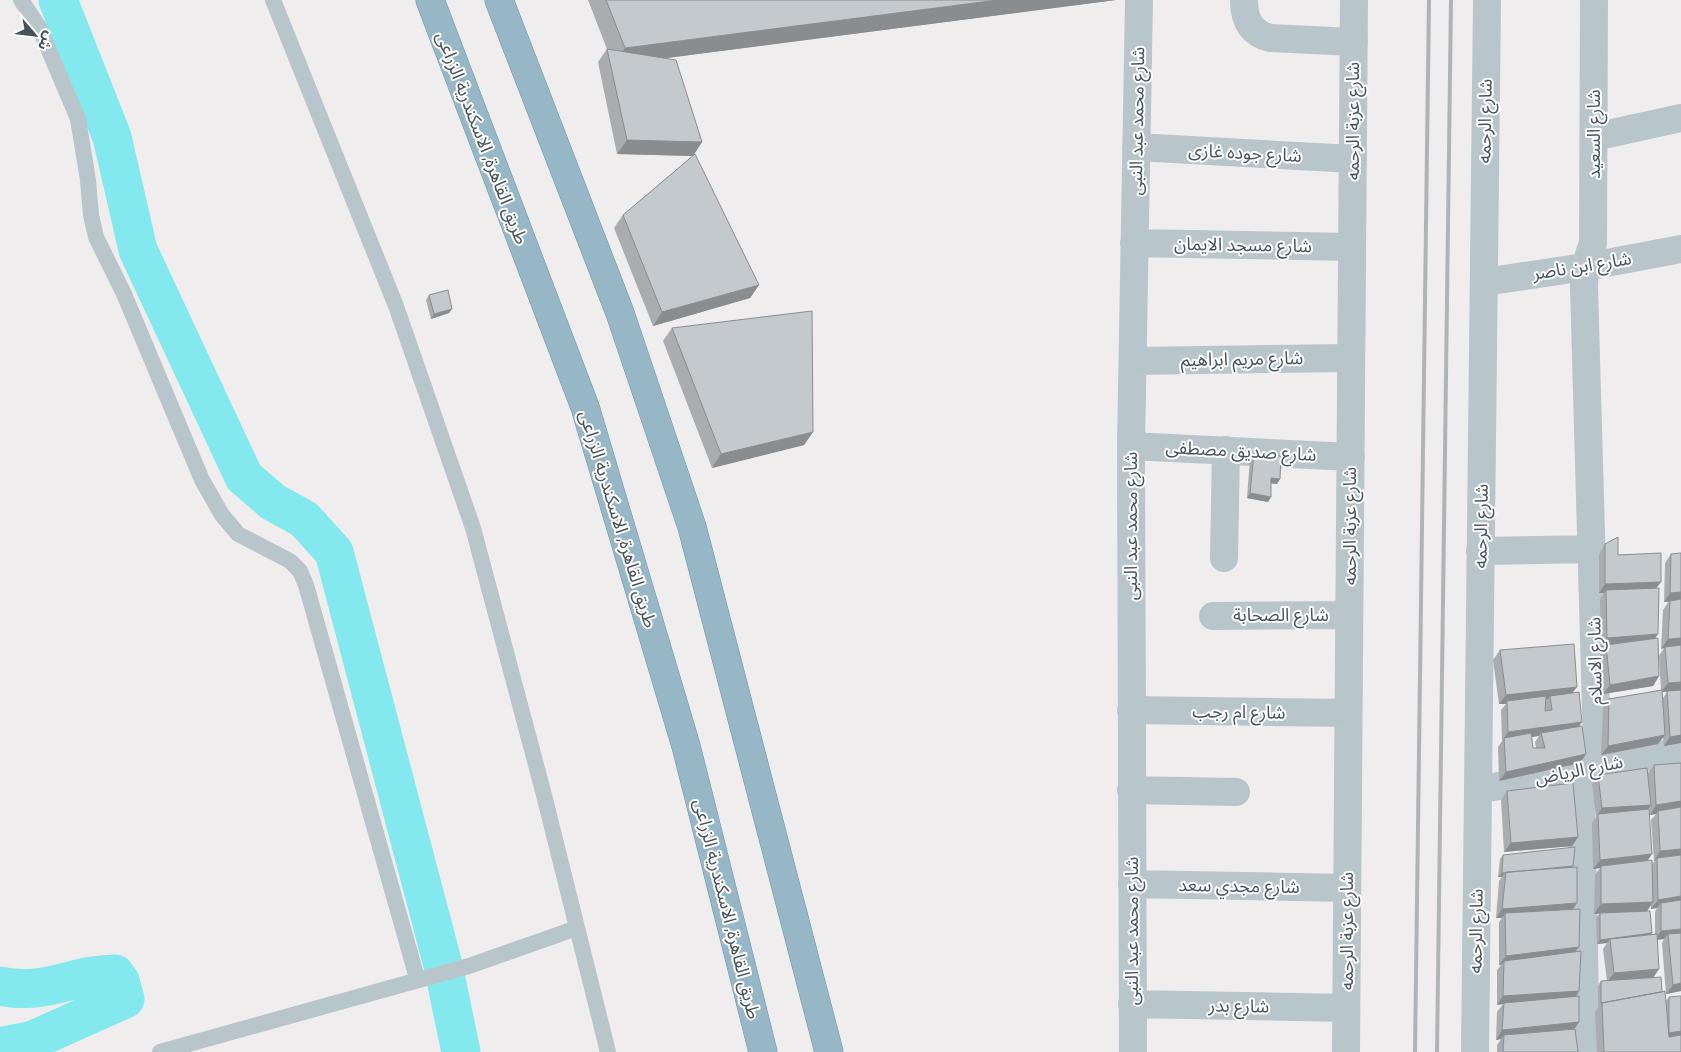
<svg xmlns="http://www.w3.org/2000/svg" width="1681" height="1052" font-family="Figtree,'Noto Sans Arabic',sans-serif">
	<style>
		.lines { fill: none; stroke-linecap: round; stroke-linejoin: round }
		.canal { stroke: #84e9ef; stroke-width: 39 }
		.trunk-casing { stroke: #6e94aa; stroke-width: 29 }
		.service { stroke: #b8c5cb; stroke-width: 16 }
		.minor { stroke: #b8c5cb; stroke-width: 28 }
		.trunk { stroke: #97b6c6; stroke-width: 28 }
		.rail { stroke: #afb4b8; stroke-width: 4 }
		.wall { fill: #a9adb0; fill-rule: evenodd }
		.shaded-wall { fill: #898d90 }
		.building { fill: #c4c9cd; stroke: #898d90 }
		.labels { text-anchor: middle; stroke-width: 4; stroke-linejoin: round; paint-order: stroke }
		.street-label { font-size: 18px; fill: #45545b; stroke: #fff }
	</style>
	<rect width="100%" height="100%" fill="#f0edee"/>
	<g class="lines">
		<path class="canal" d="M 58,0 L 112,137 L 138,250 L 244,477 L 273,502 L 304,519 L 334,552 L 443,965 L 461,1052
			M 0,986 C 45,996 74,974 115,974 L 120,981 L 125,999 L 33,1040 L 0,1047"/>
		<g class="trunk-casing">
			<path id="trunk" d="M 430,0 L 585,407 L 686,746 L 763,1052
				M 499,0 L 620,313 L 692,527 L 829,1052"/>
		</g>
		<path class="service" d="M 21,0 L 39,27 L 78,119 L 88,180 L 91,215 L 96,237 L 124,294 L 202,480 L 222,515 L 238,534 L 290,561 L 300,571 L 306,585 L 417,978
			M 273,0 L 396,306 L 473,528 L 544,795 L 608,1052
			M 160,1052 L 469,966 L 577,928"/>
		<path class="minor" d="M 1244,0 C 1244,20 1251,33 1270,38 L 1354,42
			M 1594,137 L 1681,118
			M 1136,147 L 1353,159
			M 1134,243 L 1352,247
			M 1484,282 L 1585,267 L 1681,249
			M 1133,361 L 1351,358
			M 1131,446 L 1351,457
			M 1480,551 L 1592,549
			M 1224,558 L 1226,450
			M 1213,616 L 1349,615
			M 1131,710 L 1348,713
			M 1131,790 L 1236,792
			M 1478,790 L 1681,751
			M 1132,884 L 1347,888
			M 1132,1004 L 1346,1008
			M 1133,1052 L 1131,446 L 1139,0
			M 1346,1052 L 1354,0
			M 1475,1052 L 1487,0
			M 1586,1052 L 1581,795 L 1596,758 L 1597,744 L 1584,287 L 1585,267 L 1593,243 L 1594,0"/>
		<use href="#trunk" class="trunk"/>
		<path class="rail" d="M 1415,1052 L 1429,0
			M 1437,1052 L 1451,0"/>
	</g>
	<path class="wall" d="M 588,0 L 1116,0 L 665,58 L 702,142 L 693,155 L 759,285 L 750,298 L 653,326 L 614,228 L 623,215 L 693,156 L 617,154 L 598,62 L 607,49 Z
		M 429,295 L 452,309 L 449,313 L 431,319 L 426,300 Z
		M 672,328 L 813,432 L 804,445 L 712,468 L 663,341 Z
		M 1254,453 L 1280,479 L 1277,484 L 1271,483 L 1268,502 L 1247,498 L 1250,458 Z
		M 1605,544 L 1618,555 L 1661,582 L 1656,588 L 1655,638 L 1659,676 L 1653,686 L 1603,694 L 1600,654 L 1605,646 L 1601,647 L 1600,599 L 1604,593 L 1599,593 L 1599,554 Z
		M 1671,554 L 1681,743 L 1664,746 L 1663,737 L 1658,744 L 1601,755 L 1603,708 L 1609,699 L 1661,690 L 1659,656 L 1664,648 L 1661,649 L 1663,610 L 1669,601 L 1664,602 L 1665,563 ZM 1662,692 L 1667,692 L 1663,698 Z
		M 1500,650 L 1573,692 L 1582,722 L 1579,727 L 1586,754 L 1580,763 L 1499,781 L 1498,747 L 1502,741 L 1501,710 L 1506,704 L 1499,704 L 1493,660 ZM 1539,736 L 1535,742 L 1536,748 L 1533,748 L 1532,737 Z
		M 1654,765 L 1681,991 L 1666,994 L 1662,943 L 1664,939 L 1657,940 L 1653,977 L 1662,992 L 1666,1001 L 1669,997 L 1681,1052 L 1597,1052 L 1595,1012 L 1599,1007 L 1598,1007 L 1598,986 L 1601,981 L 1607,981 L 1603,949 L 1607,943 L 1597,944 L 1596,918 L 1600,913 L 1594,914 L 1595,875 L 1600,868 L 1593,869 L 1592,823 L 1596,817 L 1592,784 L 1598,775 L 1648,773 ZM 1649,807 L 1650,815 L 1656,814 L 1651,820 L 1654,861 L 1655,861 L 1652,864 L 1647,861 L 1652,854 L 1648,810 ZM 1651,905 L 1651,909 L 1657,908 L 1655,912 L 1655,934 L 1651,935 L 1652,933 L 1600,913 L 1647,911 Z
		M 1507,791 L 1578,837 L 1572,846 L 1504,852 L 1501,800 Z
		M 1503,855 L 1573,866 L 1572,868 L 1573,910 L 1575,952 L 1579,991 L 1576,997 L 1579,1022 L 1574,1029 L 1578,1052 L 1497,1052 L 1497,1045 L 1501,1039 L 1496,1040 L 1497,1012 L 1503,1004 L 1497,1005 L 1497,970 L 1501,965 L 1499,965 L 1499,922 L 1502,918 L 1496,918 L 1499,881 L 1502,877 L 1498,877 L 1500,859 Z"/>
	<path class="shaded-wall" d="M 998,0 L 1116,0 L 613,65 L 625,48 Z
		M 627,140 L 702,142 L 693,156 L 617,154 Z
		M 759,285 L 750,298 L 653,326 L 662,312 Z
		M 452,309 L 449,313 L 431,319 L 434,314 Z
		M 813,432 L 804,445 L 712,468 L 721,454 Z
		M 1271,478 L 1280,479 L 1277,484 L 1267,483 Z
		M 1250,493 L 1271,497 L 1268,502 L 1247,498 Z
		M 1661,582 L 1654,591 L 1606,590 L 1604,593 L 1599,593 L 1605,584 Z
		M 1681,592 L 1681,601 L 1664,602 L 1670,593 Z
		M 1658,634 L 1652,643 L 1606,645 L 1605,646 L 1601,647 L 1607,638 Z
		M 1681,638 L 1681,646 L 1665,647 L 1664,648 L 1661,649 L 1668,639 Z
		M 1659,676 L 1653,686 L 1603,694 L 1610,685 Z
		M 1681,682 L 1681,691 L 1661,692 L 1668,683 Z
		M 1577,687 L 1570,696 L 1550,696 L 1548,699 L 1508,703 L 1507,701 L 1506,704 L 1499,704 L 1506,695 Z
		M 1582,722 L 1575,731 L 1541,733 L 1539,736 L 1504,740 L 1504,738 L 1502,741 L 1508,732 Z
		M 1665,735 L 1658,744 L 1601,755 L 1608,746 Z
		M 1681,735 L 1681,743 L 1664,746 L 1670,737 Z
		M 1586,754 L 1580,763 L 1499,781 L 1506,772 Z
		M 1681,801 L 1681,809 L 1658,811 L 1656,814 L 1650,815 L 1656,805 Z
		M 1651,805 L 1645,814 L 1598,814 L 1602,808 Z
		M 1578,837 L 1572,846 L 1504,852 L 1511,843 Z
		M 1681,849 L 1681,858 L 1657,858 L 1655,861 L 1654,861 L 1660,851 Z
		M 1652,854 L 1646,863 L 1601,866 L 1600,868 L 1593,869 L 1600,860 Z
		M 1505,872 L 1502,877 L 1498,877 L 1502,873 Z
		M 1681,896 L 1681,905 L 1661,903 L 1657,908 L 1651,909 L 1658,900 Z
		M 1653,902 L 1647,911 L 1594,914 L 1601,904 Z
		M 1577,903 L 1571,912 L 1505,913 L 1502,918 L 1496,918 L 1502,909 Z
		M 1681,929 L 1681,938 L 1668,934 L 1664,939 L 1655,940 L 1661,931 Z
		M 1652,933 L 1648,938 L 1610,939 L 1607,943 L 1597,944 L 1600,940 Z
		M 1579,947 L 1572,956 L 1504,961 L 1501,965 L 1499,965 L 1506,956 Z
		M 1659,969 L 1653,978 L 1607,982 L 1614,973 Z
		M 1681,983 L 1681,991 L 1666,994 L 1673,985 Z
		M 1579,991 L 1573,1001 L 1504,1003 L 1503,1004 L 1497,1005 L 1503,996 Z
		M 1579,1022 L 1573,1031 L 1504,1035 L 1501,1039 L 1496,1040 L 1502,1030 Z
		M 1681,1031 L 1681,1035 L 1666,1038 L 1669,1033 Z"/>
	<path class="building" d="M 606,0 L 998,0 L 625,48 Z
		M 607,49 L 676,60 L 702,142 L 627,140 Z
		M 695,154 L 759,285 L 662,312 L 623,215 Z
		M 448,290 L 452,309 L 434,314 L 429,295 Z
		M 812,311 L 813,432 L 721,454 L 672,328 Z
		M 1254,453 L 1281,456 L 1280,479 L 1271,478 L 1271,497 L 1250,493 Z
		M 1618,537 L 1618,555 L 1661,553 L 1661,582 L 1605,584 L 1605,544 Z
		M 1681,553 L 1681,592 L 1670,593 L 1671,554 Z
		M 1659,588 L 1658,634 L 1607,638 L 1606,590 Z
		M 1681,599 L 1681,638 L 1668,639 L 1670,601 Z
		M 1658,638 L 1659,676 L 1610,685 L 1606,645 Z
		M 1574,644 L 1577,687 L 1506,695 L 1500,650 Z
		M 1681,645 L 1681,682 L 1668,683 L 1665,647 Z
		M 1662,690 L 1665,735 L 1608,746 L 1609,699 Z
		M 1681,690 L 1681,735 L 1670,737 L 1667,691 Z
		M 1579,692 L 1582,722 L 1508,732 L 1507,701 L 1546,696 L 1545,711 L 1552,710 L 1550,696 Z
		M 1582,726 L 1586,754 L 1506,772 L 1504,738 L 1531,733 L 1533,748 L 1545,748 L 1541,733 Z
		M 1681,763 L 1681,801 L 1656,805 L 1654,765 Z
		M 1647,768 L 1651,805 L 1602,808 L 1598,775 Z
		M 1573,783 L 1578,837 L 1511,843 L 1507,791 Z
		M 1681,807 L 1681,849 L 1660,851 L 1658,811 Z
		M 1649,809 L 1652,854 L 1600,860 L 1598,814 Z
		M 1575,847 L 1573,866 L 1502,873 L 1503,855 Z
		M 1681,855 L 1681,896 L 1658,900 L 1657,858 Z
		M 1652,860 L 1653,902 L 1601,904 L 1601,866 Z
		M 1577,867 L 1577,903 L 1502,909 L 1506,872 Z
		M 1681,900 L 1681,929 L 1661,931 L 1661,903 Z
		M 1580,909 L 1579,947 L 1506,956 L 1505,913 Z
		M 1650,911 L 1652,933 L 1600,940 L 1600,913 Z
		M 1681,933 L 1681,983 L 1673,985 L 1668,934 Z
		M 1657,934 L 1659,969 L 1614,973 L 1610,939 Z
		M 1581,951 L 1579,991 L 1503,996 L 1504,961 Z
		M 1661,977 L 1662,992 L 1601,1003 L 1601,981 Z
		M 1665,991 L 1669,1037 L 1681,1035 L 1681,1052 L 1604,1052 L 1602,1003 Z
		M 1579,996 L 1579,1022 L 1502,1030 L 1504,1003 Z
		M 1681,996 L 1681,1031 L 1669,1033 L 1669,997 Z
		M 1575,1029 L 1578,1052 L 1503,1052 L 1504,1035 Z"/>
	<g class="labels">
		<g class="street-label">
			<text transform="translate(1137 121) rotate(-89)" y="6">شارع محمد عبد النبى</text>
			<text transform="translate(1353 121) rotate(-90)" y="6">شارع عزبة الرحمه</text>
			<text transform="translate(1485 121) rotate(-89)" y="6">شارع الرحمه</text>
			<text transform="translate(1594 134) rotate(-90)" y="6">شارع السعيد</text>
			<text transform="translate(482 138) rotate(69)" y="6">طريق القاهرة, الاسكندرية الزراعى</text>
			<text transform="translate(1245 153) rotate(3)" y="6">شارع جوده غازى</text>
			<text transform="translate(1243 245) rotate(1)" y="6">شارع مسجد الايمان</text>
			<text transform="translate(1582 266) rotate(-9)" y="6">شارع ابن ناصر</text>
			<text transform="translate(1242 359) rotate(-1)" y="6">شارع مريم ابراهيم</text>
			<text transform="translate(1241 451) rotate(3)" y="6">شارع صديق مصطفى</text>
			<text transform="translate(618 519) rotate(73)" y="6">طريق القاهرة, الاسكندرية الزراعى</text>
			<text transform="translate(1131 526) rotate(-90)" y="6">شارع محمد عبد النبى</text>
			<text transform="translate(1350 526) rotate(-90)" y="6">شارع عزبة الرحمه</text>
			<text transform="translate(1481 526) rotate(-89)" y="6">شارع الرحمه</text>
			<text x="1281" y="621">شارع الصحابة</text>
			<text transform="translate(1595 661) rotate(-91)" y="6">شارع الاسلام</text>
			<text transform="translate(1239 712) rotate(1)" y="6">شارع ام رجب</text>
			<text transform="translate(1579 770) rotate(-11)" y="6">شارع الرياض</text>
			<text transform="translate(1239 886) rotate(1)" y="6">شارع مجدي سعد</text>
			<text transform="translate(727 909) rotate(76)" y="6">طريق القاهرة, الاسكندرية الزراعى</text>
			<text transform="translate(1132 931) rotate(-90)" y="6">شارع محمد عبد النبى</text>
			<text transform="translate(1347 931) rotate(-90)" y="6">شارع عزبة الرحمه</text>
			<text transform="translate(1476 931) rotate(-89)" y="6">شارع الرحمه</text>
			<text transform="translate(1239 1006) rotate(1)" y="6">شارع بدر</text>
		</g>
	</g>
	<g transform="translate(35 35) rotate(118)" stroke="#ffffff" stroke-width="4" paint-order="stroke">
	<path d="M0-4L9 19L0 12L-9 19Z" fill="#45545b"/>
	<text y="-8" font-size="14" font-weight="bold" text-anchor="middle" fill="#45545b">ش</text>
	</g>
</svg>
